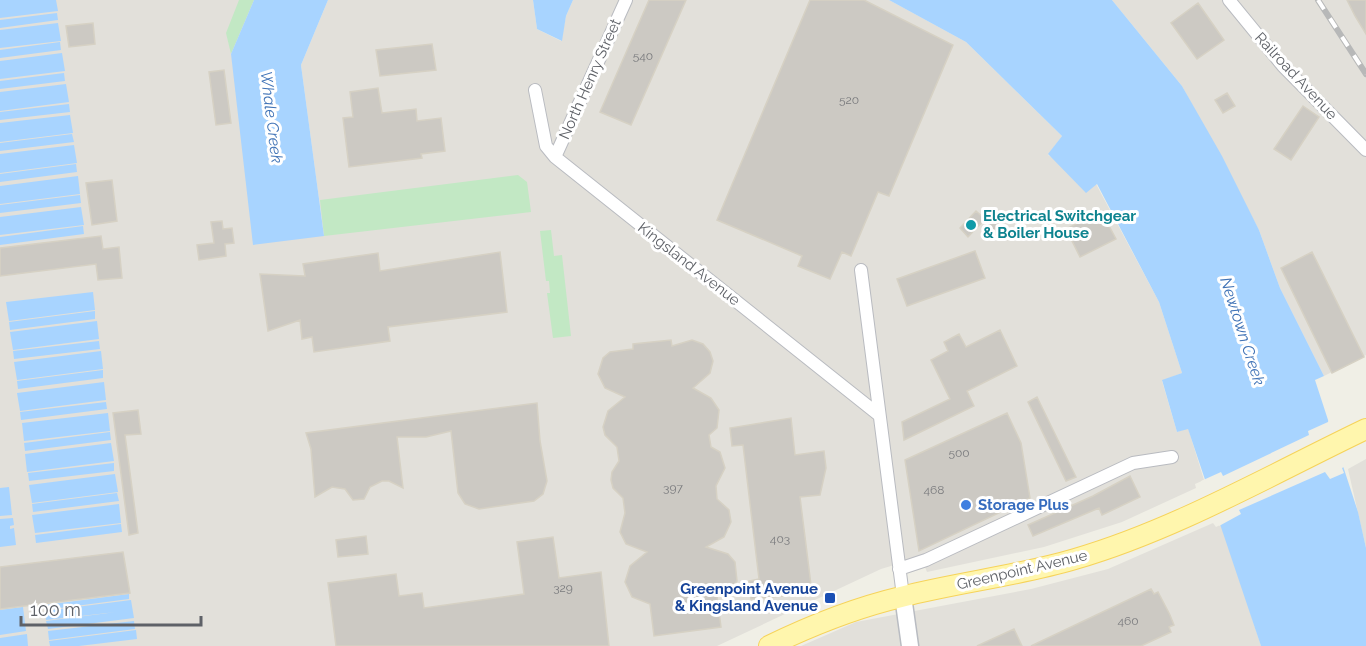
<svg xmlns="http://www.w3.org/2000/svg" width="1366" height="646" font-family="Raleway,sans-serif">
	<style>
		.industrial { fill: #e2e0da }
		.green { fill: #c2e8c4 }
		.water { fill: #a8d4ff }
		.pier { fill: #f0efe6 }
		.building { fill: #ccc9c3; stroke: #d6d1c4; stroke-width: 1.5 }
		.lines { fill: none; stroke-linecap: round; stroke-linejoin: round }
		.street-casing { stroke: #b9bbc0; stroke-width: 14 }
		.secondary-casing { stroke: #b9bcc2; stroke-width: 19 }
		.primary-casing { stroke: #f6d35a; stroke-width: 22 }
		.street { stroke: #fff; stroke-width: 12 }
		.secondary { stroke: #fff; stroke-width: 16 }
		.primary { stroke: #fff6ad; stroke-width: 20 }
		.rail-casing { stroke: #b7b8b8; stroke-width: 6 }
		.rail { stroke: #fff; stroke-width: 4; stroke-dasharray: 11; stroke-linecap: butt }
		.culture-dot { fill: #0f9aa8; stroke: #fff; stroke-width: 2 }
		.shop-dot { fill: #3f7fe0; stroke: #fff; stroke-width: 2 }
		.transit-dot { fill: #1a4fb4; stroke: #fff; stroke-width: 2 }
		.labels { text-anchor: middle; stroke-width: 6; stroke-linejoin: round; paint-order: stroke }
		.number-label { font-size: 12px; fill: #7a7b7e }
		.street-label { font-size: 15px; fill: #5e6167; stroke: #fff }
		.culture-label { font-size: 15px; font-weight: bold; fill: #0d838f; stroke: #fff; text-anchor: start }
		.shop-label { font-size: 15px; font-weight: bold; fill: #366cbe; stroke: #fff; text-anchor: start }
		.transit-label { font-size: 15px; font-weight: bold; fill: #164399; stroke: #fff; text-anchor: end }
		.water-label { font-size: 16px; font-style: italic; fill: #4073b6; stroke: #fff }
	</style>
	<rect width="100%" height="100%" fill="#f0efe6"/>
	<path class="industrial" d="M 0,0 L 254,0 L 231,54 L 324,236 L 301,65 L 328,0 L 533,0 L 537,29 L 561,41 L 566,16 L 573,0 L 889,0 L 966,42 L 1062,136 L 1048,155 L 1096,184 L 1159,302 L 1182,373 L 1162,381 L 1177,432 L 1188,428 L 1204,480 L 1195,484 L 1196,488 L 1122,522 L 1044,547 L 927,572 L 921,557 L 881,569 L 717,646 L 0,646 Z
		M 1112,0 L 1347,0 L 1366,34 L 1366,355 L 1324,376 L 1280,288 L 1259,230 L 1182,86 Z
		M 1366,459 L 1366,548 L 1348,469 Z
		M 1213,523 L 1216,527 L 1222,524 L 1261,646 L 801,646 L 856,622 L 1031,589 L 1108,569 Z"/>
	<path class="green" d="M 239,0 L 254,0 L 231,54 L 226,33 Z
		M 518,175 L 527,182 L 531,212 L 324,236 L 320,200 Z
		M 551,230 L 554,256 L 562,255 L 571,336 L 553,338 L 547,293 L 550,293 L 549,281 L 546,281 L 540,231 Z"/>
	<path class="water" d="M 0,0 L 56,0 L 58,11 L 0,18 Z
		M 254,0 L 328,0 L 301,65 L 324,236 L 253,245 L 231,54 Z
		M 533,0 L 573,0 L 566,16 L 562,41 L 537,29 Z
		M 889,0 L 1112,0 L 1182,86 L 1222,156 L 1259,230 L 1280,288 L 1324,376 L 1315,380 L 1358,512 L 1366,548 L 1366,646 L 1261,646 L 1188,429 L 1177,432 L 1162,380 L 1182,373 L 1159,302 L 1097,184 L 1086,193 L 1048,154 L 1062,136 L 966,42 Z
		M 57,13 L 58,20 L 0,28 L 0,20 Z
		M 58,23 L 61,41 L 0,48 L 0,30 Z
		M 60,42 L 61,50 L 0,58 L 0,50 Z
		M 62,53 L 65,71 L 0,79 L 0,61 Z
		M 64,73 L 65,81 L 0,89 L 0,81 Z
		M 66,84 L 69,102 L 0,111 L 0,92 Z
		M 69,104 L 70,112 L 0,120 L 0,112 Z
		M 70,115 L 73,133 L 0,142 L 0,123 Z
		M 72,134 L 74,142 L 0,151 L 0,143 Z
		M 74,145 L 77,163 L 0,173 L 0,154 Z
		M 76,164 L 77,172 L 0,182 L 0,174 Z
		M 78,176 L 80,194 L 0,204 L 0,186 Z
		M 80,195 L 81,203 L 0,213 L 0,205 Z
		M 81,207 L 84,225 L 0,235 L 0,217 Z
		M 83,226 L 84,234 L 0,245 L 0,237 Z
		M 93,292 L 95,310 L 9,321 L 6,302 Z
		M 95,311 L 95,319 L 10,330 L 9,322 Z
		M 97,321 L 99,339 L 13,350 L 10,332 Z
		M 99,341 L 100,349 L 14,359 L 13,351 Z
		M 101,351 L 103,369 L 17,380 L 14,362 Z
		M 103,370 L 103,378 L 18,389 L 17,381 Z
		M 104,382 L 106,400 L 20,411 L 17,393 Z
		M 106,402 L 107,409 L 21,420 L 20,412 Z
		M 108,413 L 110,431 L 24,441 L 22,423 Z
		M 110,432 L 111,440 L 25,451 L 24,443 Z
		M 111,443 L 114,461 L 27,472 L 25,454 Z
		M 114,463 L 114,471 L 29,481 L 28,473 Z
		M 115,474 L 118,492 L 32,503 L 29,485 Z
		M 9,487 L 12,515 L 0,516 L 0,488 Z
		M 117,493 L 119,501 L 33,512 L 32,504 Z
		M 119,504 L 121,523 L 35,533 L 32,515 Z
		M 13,518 L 14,525 L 10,526 L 10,529 L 14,528 L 16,545 L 0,547 L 0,519 Z
		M 121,524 L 122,532 L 36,543 L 35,535 Z
		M 129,594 L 129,599 L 45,610 L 45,605 Z
		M 131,600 L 134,618 L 48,629 L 46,621 L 116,612 L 46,620 L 45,611 Z
		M 23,607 L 26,631 L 0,635 L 0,610 Z
		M 134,621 L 135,629 L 49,640 L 48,631 Z
		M 136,630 L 137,639 L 79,646 L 50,646 L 49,641 Z
		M 27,634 L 28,646 L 0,646 L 0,638 Z"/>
	<path class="pier" d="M 1330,417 L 1346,466 L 1342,468 L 1344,473 L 1330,479 L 1325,472 L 1239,510 L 1241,514 L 1219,526 L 1201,481 L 1221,472 L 1223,476 L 1309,435 L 1308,431 L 1328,422 Z"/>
	<path class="building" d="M 649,0 L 686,0 L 631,125 L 600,112 Z
		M 810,0 L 864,0 L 953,45 L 889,196 L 878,192 L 851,256 L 842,252 L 830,279 L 798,266 L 802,256 L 717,220 Z
		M 1347,0 L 1366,0 L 1366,34 L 1355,16 Z
		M 1198,3 L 1224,40 L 1197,59 L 1171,23 Z
		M 93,23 L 95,44 L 69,47 L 66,26 Z
		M 432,44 L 436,70 L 380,76 L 376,50 Z
		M 224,70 L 231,123 L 216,125 L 209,72 Z
		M 378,88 L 382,113 L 416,109 L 417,121 L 441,118 L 445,151 L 421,154 L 422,158 L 349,167 L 343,118 L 353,117 L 350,92 Z
		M 1227,93 L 1235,106 L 1223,113 L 1215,100 Z
		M 1303,106 L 1319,117 L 1291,160 L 1274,149 Z
		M 112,180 L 117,221 L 92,225 L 86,183 Z
		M 976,211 L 985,219 L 968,237 L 960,228 Z
		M 1101,211 L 1116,239 L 1080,257 L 1066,229 Z
		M 992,216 L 1003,226 L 996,233 L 985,223 Z
		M 222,221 L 223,229 L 232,228 L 234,243 L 225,244 L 226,256 L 199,260 L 197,245 L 214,243 L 211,222 Z
		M 101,236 L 103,249 L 119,247 L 122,278 L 98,280 L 96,264 L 0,276 L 0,248 Z
		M 975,251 L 985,278 L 907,306 L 897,279 Z
		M 500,252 L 507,312 L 388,327 L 390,341 L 314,352 L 312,337 L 302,339 L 300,320 L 268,331 L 260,274 L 305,276 L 303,264 L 378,253 L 380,271 Z
		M 1312,252 L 1364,357 L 1332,373 L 1281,268 Z
		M 1000,330 L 1017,366 L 967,391 L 974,406 L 904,440 L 902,422 L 950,399 L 931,360 L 948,351 L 944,342 L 959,334 L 966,347 Z
		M 671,340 L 672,346 L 692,340 L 703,344 L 710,352 L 713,361 L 710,373 L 693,388 L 711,398 L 719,410 L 717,428 L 709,435 L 711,447 L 720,452 L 725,468 L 716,486 L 717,499 L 729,510 L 731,522 L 724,537 L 706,547 L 728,554 L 735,562 L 737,581 L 731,589 L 717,596 L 721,627 L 654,636 L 650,604 L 632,597 L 625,582 L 630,566 L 647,552 L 626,544 L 620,532 L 625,513 L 623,498 L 613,488 L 611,480 L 612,472 L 619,461 L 617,447 L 605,435 L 603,427 L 608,411 L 625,397 L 605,388 L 598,374 L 603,358 L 610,352 L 633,349 L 633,344 Z
		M 1037,397 L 1076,477 L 1066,481 L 1028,402 Z
		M 537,403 L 540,441 L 547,481 L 543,494 L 534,501 L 479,509 L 465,504 L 458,493 L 451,431 L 426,437 L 397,437 L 403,488 L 389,481 L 382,481 L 370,487 L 364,499 L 353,500 L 345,489 L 332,487 L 315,497 L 311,449 L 306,433 Z
		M 138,410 L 141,434 L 125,435 L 138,533 L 129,535 L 113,413 Z
		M 1007,413 L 1021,443 L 1030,498 L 919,551 L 905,460 Z
		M 791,418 L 795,455 L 824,451 L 826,468 L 820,495 L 800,497 L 812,593 L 751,599 L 749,581 L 759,579 L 743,445 L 732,446 L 730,428 Z
		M 1130,476 L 1140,497 L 1102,515 L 1099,508 L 1033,536 L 1028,525 L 1093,496 Z
		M 366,536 L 368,554 L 338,557 L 336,540 Z
		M 553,537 L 559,578 L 601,572 L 609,646 L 336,646 L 328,583 L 396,574 L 399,596 L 422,593 L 424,608 L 524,594 L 517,542 Z
		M 123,552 L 130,593 L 0,609 L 0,567 Z
		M 1151,589 L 1154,594 L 1158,592 L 1170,615 L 1174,625 L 1169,627 L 1171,632 L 1141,646 L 1031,646 Z
		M 1014,629 L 1022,646 L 977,646 Z"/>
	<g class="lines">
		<g class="street-casing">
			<path id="street" d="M 1229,0 L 1283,66 L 1366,150
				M 535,90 L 546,146 L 555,157 L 879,415
				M 555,157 L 626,0
				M 861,270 L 903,596
				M 899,569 L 926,560 L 1133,463 L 1172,457"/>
		</g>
		<g class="secondary-casing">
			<path id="secondary" d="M 903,596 L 910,646"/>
		</g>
		<g class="primary-casing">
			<path id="primary" d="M 769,646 C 812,625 855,608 901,597 C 959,582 1018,576 1075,559 C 1175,530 1272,474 1366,429"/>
		</g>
		<use href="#street" class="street"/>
		<use href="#secondary" class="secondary"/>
		<use href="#primary" class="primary"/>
		<g class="rail-casing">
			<path id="rail" d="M 1318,0 L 1366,74"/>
		</g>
		<use href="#rail" class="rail"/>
	</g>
	<circle class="culture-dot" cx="971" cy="225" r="6"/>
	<circle class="shop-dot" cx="966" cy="505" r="6"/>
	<rect class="transit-dot" x="824" y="592" width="12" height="12" rx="3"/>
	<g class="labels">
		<g class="number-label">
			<text x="643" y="60">540</text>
			<text x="849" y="104">520</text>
			<text x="959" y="457">500</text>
			<text x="673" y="492">397</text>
			<text x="934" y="494">468</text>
			<text x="780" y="543">403</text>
			<text x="563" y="592">329</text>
			<text x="1128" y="625">460</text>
		</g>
		<g class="street-label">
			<text transform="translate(1296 76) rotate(47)" y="5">Railroad Avenue</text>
			<text transform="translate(590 79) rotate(-66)" y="5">North Henry Street</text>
			<text transform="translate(689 264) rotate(38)" y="5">Kingsland Avenue</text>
			<text transform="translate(1022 570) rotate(-13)" y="5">Greenpoint Avenue</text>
		</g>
		<g class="culture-label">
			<text x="983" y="221">Electrical Switchgear<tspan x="983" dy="17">&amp; Boiler House</tspan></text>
		</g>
		<g class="shop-label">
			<text x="978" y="510">Storage Plus</text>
		</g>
		<g class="transit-label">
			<text x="818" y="594">Greenpoint Avenue<tspan x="818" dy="17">&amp; Kingsland Avenue</tspan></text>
		</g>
		<g class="water-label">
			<text transform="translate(272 117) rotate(83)" y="6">Whale Creek</text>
			<text transform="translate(1243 331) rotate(72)" y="6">Newtown Creek</text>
		</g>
	</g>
	<path d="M21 616v9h180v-9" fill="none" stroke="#5e6167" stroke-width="3"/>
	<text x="30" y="616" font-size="18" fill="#5e6167" stroke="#ffffff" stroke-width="4.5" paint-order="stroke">100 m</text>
</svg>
